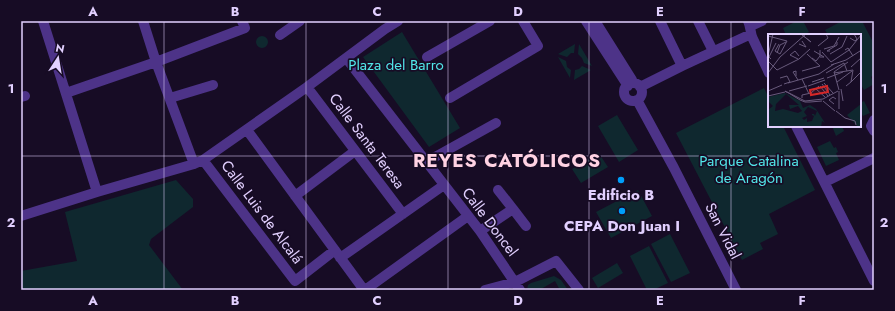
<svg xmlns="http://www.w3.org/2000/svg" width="895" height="311" font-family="Jost,sans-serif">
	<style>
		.green { fill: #0f282f }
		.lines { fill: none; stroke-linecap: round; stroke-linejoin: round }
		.minor { stroke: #4d3388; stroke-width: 10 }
		.grid { fill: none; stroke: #e2d0ff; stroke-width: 1; stroke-opacity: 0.55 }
		.poi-dot { fill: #009ffb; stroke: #170c25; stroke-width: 1.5 }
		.labels { text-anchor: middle; stroke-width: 3.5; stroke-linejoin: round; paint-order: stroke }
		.park-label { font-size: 15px; fill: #52e7e9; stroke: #170c25 }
		.street-label { font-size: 15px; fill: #e2d0ff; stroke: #170c25 }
		.poi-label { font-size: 15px; font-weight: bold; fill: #e2d0ff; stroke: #170c25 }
		.district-label { font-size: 19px; font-weight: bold; letter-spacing: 1px; fill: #ffd2e3; stroke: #170c25 }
		.inset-road { fill: none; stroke: #685a7c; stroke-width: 1 }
		.view { fill: #d62828; fill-opacity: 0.15; stroke: #d62828; stroke-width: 2 }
		.inset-edge { fill: none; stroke: #e2d0ff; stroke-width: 2 }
		.neatline { fill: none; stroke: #e2d0ff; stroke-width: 1.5 }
		.grid-label { font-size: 13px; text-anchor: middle; font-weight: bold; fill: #e2d0ff }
	</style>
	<rect width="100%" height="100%" fill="#170c25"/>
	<path class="green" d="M 797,21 L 803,21 L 809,32 L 804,35 L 786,35 L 783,28 Z
		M 842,21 L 862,21 L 874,44 L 874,75 L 871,77 L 874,84 L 864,90 L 860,83 L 860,35 L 828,35 L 825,30 Z
		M 402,32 L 460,128 L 429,147 L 363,57 Z
		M256 42a6 6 0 1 1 12 0a6 6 0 1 1-12 0Z
		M 575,44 L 574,53 L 571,53 L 567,57 L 558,54 Z
		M 579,44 L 592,66 L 584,63 L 582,58 L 578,54 Z
		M 558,57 L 566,61 L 567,67 L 571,70 L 570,78 Z
		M 582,66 L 591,70 L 574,80 L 575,70 L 579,69 Z
		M 764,88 L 769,98 L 769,126 L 783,126 L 815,190 L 769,214 L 778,234 L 760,243 L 763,249 L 742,260 L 676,133 Z
		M 864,101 L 870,113 L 863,116 L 860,111 L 860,103 Z
		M 617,115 L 638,150 L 619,162 L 598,126 Z
		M 832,126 L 842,126 L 844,131 L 836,136 Z
		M 830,141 L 834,148 L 836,147 L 838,152 L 836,153 L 839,160 L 826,166 L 817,147 Z
		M 598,152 L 608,167 L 581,183 L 572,169 Z
		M 176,180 L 193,199 L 193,207 L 151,239 L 149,245 L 183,290 L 21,290 L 21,271 L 77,261 L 65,212 Z
		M 638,190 L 652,216 L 611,238 L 596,212 Z
		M 670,234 L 690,273 L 671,282 L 651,244 Z
		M 649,246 L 668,283 L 653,290 L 647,290 L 630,256 Z
		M 617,263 L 623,273 L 598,288 L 592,278 Z
		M 554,276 L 561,280 L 568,290 L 560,290 L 555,281 L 541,289 L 541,290 L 527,290 L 528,285 L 531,283 Z"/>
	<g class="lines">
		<path class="minor" d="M 43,21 L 97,192
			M 143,21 L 156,62 L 194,164
			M 586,21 L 628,86
			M 595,21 L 632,80
			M 660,21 L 682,66
			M 698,21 L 713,51
			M 748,21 C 751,27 750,33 753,39 L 769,73
			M 751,26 L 762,21
			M 280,35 L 300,21
			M 427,57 L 490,21
			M 346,58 L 480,231 L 520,290
			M624 92a9 9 0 1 1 18 0a9 9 0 1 1-18 0Z
			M 307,87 L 403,214
			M 640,87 L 682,66 L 751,34
			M 66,93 L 156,62 L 245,28 L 242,21
			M 21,97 L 25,96
			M 170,98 L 213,85
			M 450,98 L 538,46 L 523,21
			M 637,100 L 674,168 L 736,290
			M 874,120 L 871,126 L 874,131
			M 796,126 L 874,281
			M 247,130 L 364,290
			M 203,160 L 295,281 L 335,250
			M 426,162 L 496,123
			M 825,182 L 874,158
			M 498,190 L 513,209
			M 295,196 L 355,151
			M 21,216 L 97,192 L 194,164 L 203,160 L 307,87 L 385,29 L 398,21
			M 480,231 L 513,209 L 526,226
			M 340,258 L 444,185
			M 365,290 L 468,216
			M 485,290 L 515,282 L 556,261 L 579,290"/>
	</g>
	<path class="grid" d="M 164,21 L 164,290M 306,21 L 306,290M 448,21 L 448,290M 589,21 L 589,290M 731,21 L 731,290M 21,156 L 874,156"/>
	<g class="poi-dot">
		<circle cx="621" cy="180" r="4"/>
		<circle cx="622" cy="211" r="4"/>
	</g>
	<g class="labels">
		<g class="park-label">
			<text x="396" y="70">Plaza del Barro</text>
			<text x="749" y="166">Parque Catalina<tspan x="749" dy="17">de Aragón</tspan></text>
		</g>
		<g class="street-label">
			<text transform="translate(367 141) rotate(53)" y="5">Calle Santa Teresa</text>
			<text transform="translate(262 212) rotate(53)" y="5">Calle Luis de Alcalá</text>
			<text transform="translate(490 222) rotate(53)" y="5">Calle Doncel</text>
			<text transform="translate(723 231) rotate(63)" y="5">San Vidal</text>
		</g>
		<g class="poi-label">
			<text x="621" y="200">Edificio B</text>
			<text x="622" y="231">CEPA Don Juan I</text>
		</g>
		<g class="district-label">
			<text x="507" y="167">REYES CATÓLICOS</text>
		</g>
	</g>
	<g transform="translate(768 34)">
		<rect width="93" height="93" fill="#170c25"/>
		<path d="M 17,59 L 32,67 L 35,74 L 42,71 L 48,75 L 57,89 L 54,87 L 53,93 L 0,93 L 0,76 L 5,72 L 0,67 L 0,63 ZM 18,60 L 31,71 L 21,71 L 22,75 L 16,73 L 20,67 L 16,73 L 22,75 L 30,72 L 34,77 L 30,79 L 15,75 L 7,77 L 8,70 ZM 40,73 L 49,77 L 47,82 L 46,80 L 44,80 L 44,81 L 46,82 L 44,87 L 39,88 L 39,84 L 36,86 L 34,84 L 39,82 L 36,78 ZM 93,65 L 93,93 L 90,93 L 79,81 L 93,70 Z" fill="#0f282f" fill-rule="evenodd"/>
		<path class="inset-road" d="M 33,0 L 43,8 L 33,0M 0,2 L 19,7M 82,4 L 87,7 L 89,5 L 86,0M 11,10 L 7,17 L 12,20 L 19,7M 31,10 L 38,13 L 34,7M 50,12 L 60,4 L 58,0M 74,13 L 79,2M 56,15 L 66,12 L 71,3M 77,16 L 80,14 L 85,22M 81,16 L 93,1M 46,17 L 56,23 L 52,23M 62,17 L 59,17 L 69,11 L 69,8M 54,18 L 63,28M 9,19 L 12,11 L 18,8M 39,20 L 52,32M 62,20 L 74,13M 0,22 L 5,0M 44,24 L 48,27 L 52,22 L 52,16M 3,25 L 1,23 L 8,9M 30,25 L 22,21 L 27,17 L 31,22M 78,26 L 92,17M 0,27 L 9,36M 63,28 L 81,16M 63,31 L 78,26M 83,33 L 93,24M 9,36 L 31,25 L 42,15M 34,37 L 52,32M 66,38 L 71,56M 66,38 L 80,28M 0,39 L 12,23 L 38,0M 58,39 L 76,29 L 79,37M 66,39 L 85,36 L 83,48 L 78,52M 28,42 L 28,37 L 25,38 L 30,46M 12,44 L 19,42 L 22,48 L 16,50M 59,44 L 75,38M 34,45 L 41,60M 44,48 L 56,44M 69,48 L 84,37M 83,48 L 93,38M 20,49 L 51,40 L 66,30M 56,49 L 65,59M 54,50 L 62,61M 40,52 L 57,46M 52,52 L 60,62M 48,55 L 57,63M 73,55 L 75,67M 0,57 L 14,51M 21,57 L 39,52M 71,57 L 71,75M 0,62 L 17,58M 34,64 L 34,61 L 43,59 L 51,52M 55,65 L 70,57M 54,67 L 42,68 L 37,68 L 32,66 L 19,58 L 18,58 L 17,57 L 37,67 L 55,65M 55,67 L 67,77M 66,70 L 61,66 L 65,63 L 68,65M 68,77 L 77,84 L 87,87 L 88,91"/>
		<path class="view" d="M 59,52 L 60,58 L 43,61 L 42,56 Z"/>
		<rect width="93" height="93" class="inset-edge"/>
	</g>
	<rect width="895" height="311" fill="none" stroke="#170c25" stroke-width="44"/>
	<g transform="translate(58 58) rotate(12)" stroke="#170c25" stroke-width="3" paint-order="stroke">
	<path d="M0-3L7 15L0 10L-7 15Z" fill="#e2d0ff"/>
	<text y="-6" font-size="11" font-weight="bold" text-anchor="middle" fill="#e2d0ff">N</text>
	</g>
	<rect x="22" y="22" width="851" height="267" class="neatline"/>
	<g class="grid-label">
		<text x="93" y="16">A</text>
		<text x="235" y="16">B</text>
		<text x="377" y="16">C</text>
		<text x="518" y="16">D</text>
		<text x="660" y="16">E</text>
		<text x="802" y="16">F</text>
		<text x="11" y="93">1</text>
		<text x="884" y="93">1</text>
		<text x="11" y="227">2</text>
		<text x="884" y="227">2</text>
		<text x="93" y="305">A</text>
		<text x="235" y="305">B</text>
		<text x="377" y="305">C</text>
		<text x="518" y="305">D</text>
		<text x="660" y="305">E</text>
		<text x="802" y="305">F</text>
	</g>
</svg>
